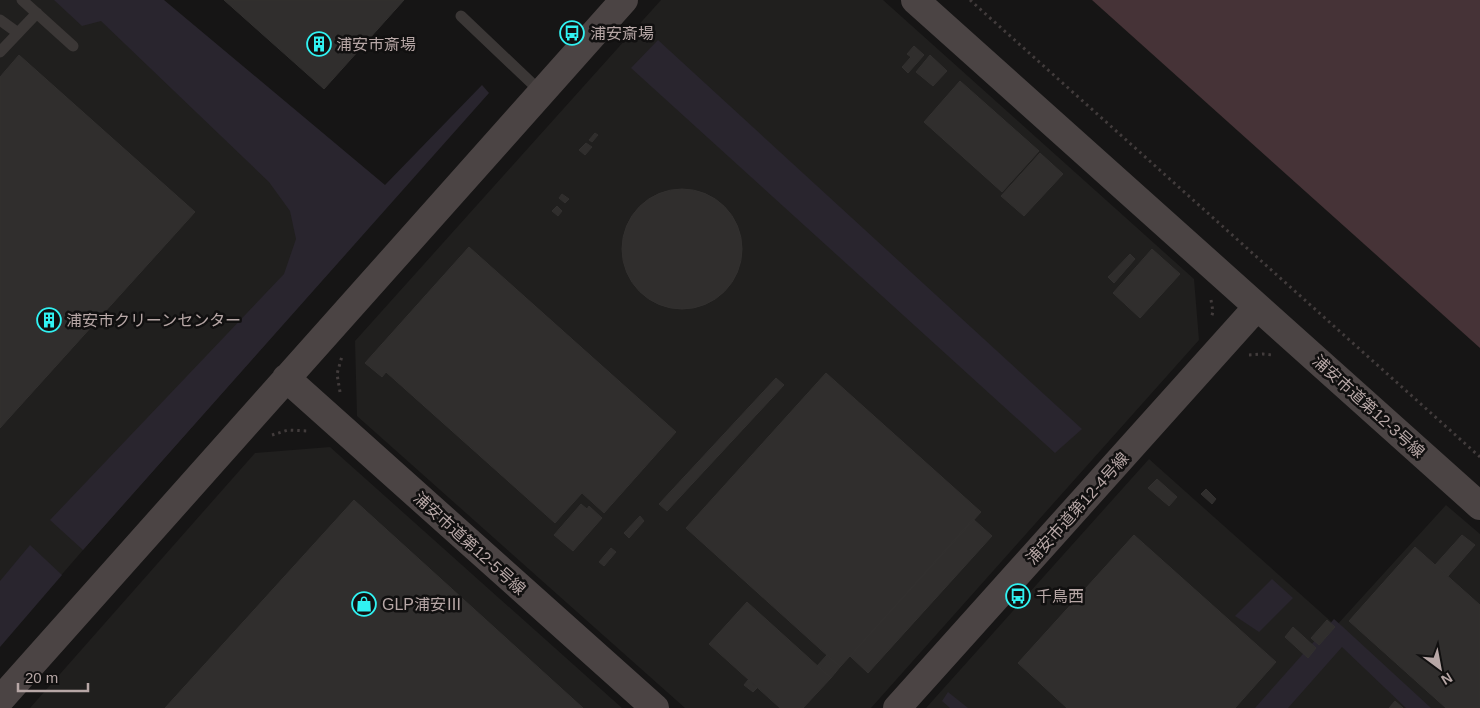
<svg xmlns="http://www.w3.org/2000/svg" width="1480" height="708" font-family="Helvetica,'Noto Sans JP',sans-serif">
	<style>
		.built { fill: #201f1e }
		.green { fill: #29252e }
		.water { fill: #463337 }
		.building { fill: #302e2d; stroke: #32302f }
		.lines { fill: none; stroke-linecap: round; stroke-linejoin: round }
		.path { stroke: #423c3c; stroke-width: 3; stroke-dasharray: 2.5 4; stroke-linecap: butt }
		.lane { stroke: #3b3736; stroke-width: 11 }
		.secondary { stroke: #4b4444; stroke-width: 28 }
		.labels { text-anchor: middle; stroke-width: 5; stroke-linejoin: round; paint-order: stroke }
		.poi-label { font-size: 16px; fill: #b7a7a6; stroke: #111010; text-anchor: start }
		.street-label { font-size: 16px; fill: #b7a7a6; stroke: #111010 }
	</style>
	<rect width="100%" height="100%" fill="#161515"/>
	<path class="built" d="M 0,0 L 123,0 L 372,224 L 83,550 L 0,646 Z
		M 661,0 L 883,0 L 1194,279 L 1199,340 L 871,708 L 685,708 L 357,416 L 355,341 Z
		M 330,447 L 622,708 L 30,708 L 255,453 Z
		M 1149,459 L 1336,626 L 1446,505 L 1480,534 L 1480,708 L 926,708 Z"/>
	<path class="green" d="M 54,0 L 164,0 L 385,185 L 482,85 L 489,93 L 83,550 L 50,520 L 284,274 L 296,239 L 290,211 L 269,182 L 101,21 L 82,26 Z
		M 658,40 L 1082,429 L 1055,453 L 631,68 Z
		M 30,545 L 62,575 L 0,647 L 0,581 Z
		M 1272,579 L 1293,598 L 1259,632 L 1235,616 Z
		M 1334,619 L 1343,627 L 1431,708 L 1406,708 L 1342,647 L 1288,708 L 1255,708 Z
		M 948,692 L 968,708 L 950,708 L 942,701 Z"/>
	<path class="water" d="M 1092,0 L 1480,0 L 1480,348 Z"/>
	<path class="building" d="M 224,0 L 404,0 L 324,89 Z
		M 914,46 L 924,55 L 908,73 L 902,67 L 911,57 L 907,54 Z
		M 19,55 L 195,212 L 0,428 L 0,77 Z
		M 930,55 L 947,71 L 933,86 L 916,72 Z
		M 960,81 L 1039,151 L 1002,192 L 924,122 Z
		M 595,133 L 598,135 L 592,142 L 589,140 Z
		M 586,143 L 592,147 L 585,155 L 579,150 Z
		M 1040,153 L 1063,174 L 1024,216 L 1001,196 Z
		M622 249a60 60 0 1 1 120 0a60 60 0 1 1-120 0Z
		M 562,194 L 569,199 L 565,203 L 559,198 Z
		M 557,206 L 562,211 L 558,216 L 552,211 Z
		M 469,247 L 676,432 L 604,513 L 582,493 L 555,523 L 386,372 L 382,377 L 365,363 Z
		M 1152,249 L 1180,274 L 1140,318 L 1113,293 Z
		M 1130,254 L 1135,259 L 1114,283 L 1108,277 Z
		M 826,373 L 981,512 L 840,667 L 686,528 Z
		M 776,378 L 784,385 L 667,511 L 659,504 Z
		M 1157,479 L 1177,497 L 1169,506 L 1148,488 Z
		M 1206,489 L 1216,499 L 1212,504 L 1201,494 Z
		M 354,500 L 583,708 L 165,708 Z
		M 581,504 L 587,509 L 589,506 L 602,518 L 573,551 L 554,535 Z
		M 640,516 L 644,521 L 629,538 L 624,533 Z
		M 973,519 L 992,536 L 868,673 L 850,656 Z
		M 1134,535 L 1276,662 L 1235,708 L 1067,708 L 1018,663 Z
		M 1462,535 L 1475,545 L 1448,576 L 1435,565 Z
		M 1415,547 L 1480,605 L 1480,708 L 1446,708 L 1349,621 Z
		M 611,548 L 616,552 L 604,566 L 599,562 Z
		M 747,602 L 831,678 L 803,708 L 780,708 L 709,644 Z
		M 1327,620 L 1335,627 L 1319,645 L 1311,638 Z
		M 1293,627 L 1316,648 L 1308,658 L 1285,637 Z
		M 827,655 L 840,667 L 831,678 L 817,666 Z
		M 748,680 L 757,688 L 753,692 L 744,685 Z
		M 1395,701 L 1403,708 L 1389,708 Z"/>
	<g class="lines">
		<path class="path" d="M 970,0 L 1480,457
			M 1211,300 L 1213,312 L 1211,318
			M 1249,355 L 1263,354 L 1272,355
			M 340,392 L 337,374 L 342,356
			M 272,435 L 288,430 L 308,431"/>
		<path class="lane" d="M 22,0 L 73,46
			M 461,16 L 541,92
			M 0,20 L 18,33
			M 0,52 L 37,13"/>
		<path class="secondary" d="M 915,0 L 1480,506
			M 286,378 L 655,708
			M 0,700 L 624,0
			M 897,708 L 1257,307"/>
	</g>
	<defs>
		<g id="bus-ring" transform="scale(1.25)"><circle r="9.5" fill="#111010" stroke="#31f2f2" stroke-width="1.5"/><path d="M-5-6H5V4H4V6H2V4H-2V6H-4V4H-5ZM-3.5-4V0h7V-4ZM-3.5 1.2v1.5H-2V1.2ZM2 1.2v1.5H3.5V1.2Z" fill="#31f2f2"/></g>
		<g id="building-ring" transform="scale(1.25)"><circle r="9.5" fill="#111010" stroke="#31f2f2" stroke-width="1.5"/><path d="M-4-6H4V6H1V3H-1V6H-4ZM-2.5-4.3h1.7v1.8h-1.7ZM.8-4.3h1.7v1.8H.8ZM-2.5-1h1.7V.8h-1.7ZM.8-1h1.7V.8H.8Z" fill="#31f2f2"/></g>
		<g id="shop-ring" transform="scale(1.25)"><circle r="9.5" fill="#111010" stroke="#31f2f2" stroke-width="1.5"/><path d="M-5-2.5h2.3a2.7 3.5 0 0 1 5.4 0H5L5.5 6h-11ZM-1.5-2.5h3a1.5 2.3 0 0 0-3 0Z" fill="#31f2f2"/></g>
	</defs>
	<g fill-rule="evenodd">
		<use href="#bus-ring" x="572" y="33"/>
		<use href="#building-ring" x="319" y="44"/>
		<use href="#building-ring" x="49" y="320"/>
		<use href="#bus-ring" x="1018" y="596"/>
		<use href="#shop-ring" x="364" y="604"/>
	</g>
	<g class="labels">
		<g class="poi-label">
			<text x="590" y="39">浦安斎場</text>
			<text x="336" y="50">浦安市斎場</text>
			<text x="66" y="326">浦安市クリーンセンター</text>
			<text x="1036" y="602">千鳥西</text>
			<text x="382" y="610">GLP浦安Ⅲ</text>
		</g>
		<g class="street-label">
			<text transform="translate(1369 406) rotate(42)" y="6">浦安市道第12-3号線</text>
			<text transform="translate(1077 508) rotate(-48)" y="6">浦安市道第12-4号線</text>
			<text transform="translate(470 543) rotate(42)" y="6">浦安市道第12-5号線</text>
		</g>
	</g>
	<g transform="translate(1440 668) rotate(148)" stroke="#111010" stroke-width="4" paint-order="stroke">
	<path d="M0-4L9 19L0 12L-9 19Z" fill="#b7a7a6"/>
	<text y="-8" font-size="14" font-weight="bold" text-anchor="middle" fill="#b7a7a6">N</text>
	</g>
	<path d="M18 683v8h70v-8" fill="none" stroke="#b7a7a6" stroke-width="2.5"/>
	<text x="25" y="683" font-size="15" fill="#b7a7a6" stroke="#111010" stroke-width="4" paint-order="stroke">20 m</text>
</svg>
